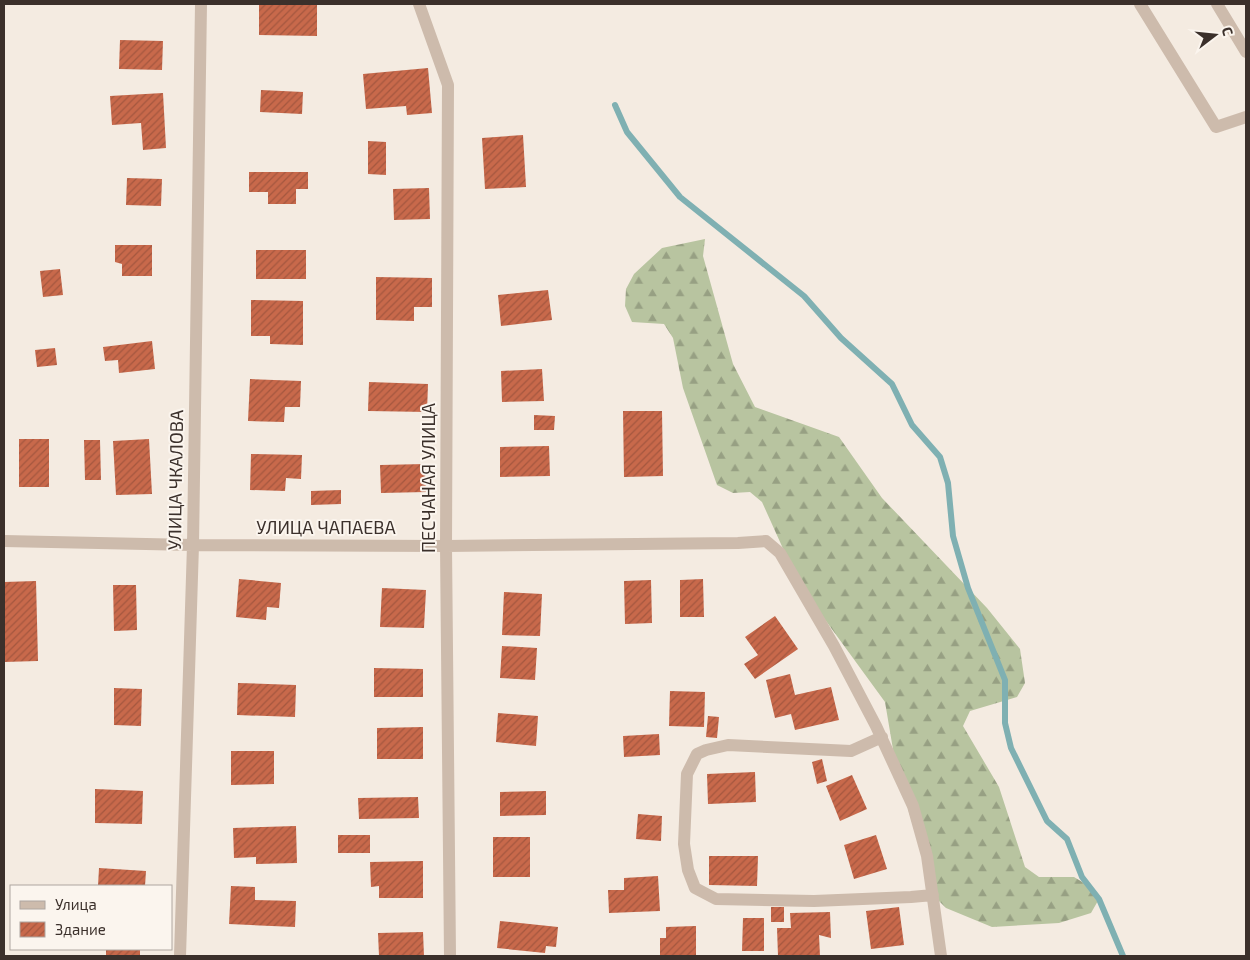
<svg xmlns="http://www.w3.org/2000/svg" width="1250" height="960" font-family="'Exo 2',sans-serif">
	<style>
		.forest { fill: url(#forest-firs) }
		.lines { fill: none; stroke-linecap: round; stroke-linejoin: round }
		.stream { stroke: #7fb0b2; stroke-width: 6 }
		.building { fill: url(#building-hatch) }
		.minor { stroke: #cdbbac; stroke-width: 12 }
		.labels { text-anchor: middle; stroke-width: 4; stroke-linejoin: round; paint-order: stroke }
		.street-label { font-size: 18px; fill: #3b302b; stroke: #fbf5ee }
	</style>
	<defs>
		<pattern id="forest-firs" width="22" height="20" patternUnits="userSpaceOnUse" patternTransform="scale(1.25)"><rect width="22" height="20" fill="#b8c4a0"/><path d="M5 1l3.5 6h-7zM16 11l3.5 6h-7z" fill="#97a083"/></pattern>
		<pattern id="building-hatch" width="6" height="6" patternUnits="userSpaceOnUse" patternTransform="scale(1.25)"><rect width="6" height="6" fill="#c8694b"/><path d="M-1 1l2-2M0 6l6-6M5 7l2-2" fill="none" stroke="#a4573f"/></pattern>
	</defs>
	<rect width="100%" height="100%" fill="#f4ebe1"/>
	<path class="forest" d="M 705,239 L 703,256 L 733,364 L 755,407 L 839,437 L 882,498 L 987,608 L 1020,649 L 1025,683 L 1017,697 L 970,711 L 963,726 L 999,787 L 1025,867 L 1039,877 L 1074,877 L 1089,886 L 1099,899 L 1091,913 L 1059,923 L 992,927 L 946,908 L 935,897 L 897,773 L 885,702 L 799,584 L 762,502 L 750,492 L 733,493 L 717,485 L 683,388 L 673,338 L 664,324 L 632,322 L 625,306 L 626,289 L 634,274 L 662,248 Z"/>
	<g class="lines">
		<path class="stream" d="M 615,105 L 627,132 L 680,197 L 804,296 L 841,338 L 892,384 L 912,425 L 940,457 L 948,483 L 953,536 L 968,588 L 1005,680 L 1005,723 L 1011,748 L 1047,821 L 1067,839 L 1082,877 L 1099,899 L 1123,956"/>
	</g>
	<path class="building" d="M 259,4 L 317,4 L 317,36 L 259,35 Z
		M 120,40 L 163,41 L 162,70 L 119,69 Z
		M 428,68 L 432,113 L 407,115 L 406,106 L 366,109 L 363,74 Z
		M 261,90 L 303,92 L 302,114 L 260,112 Z
		M 163,93 L 166,148 L 143,150 L 141,123 L 112,125 L 110,96 Z
		M 523,135 L 526,187 L 485,189 L 482,138 Z
		M 368,141 L 386,142 L 386,175 L 368,174 Z
		M 249,172 L 308,172 L 308,189 L 296,189 L 296,204 L 268,204 L 268,192 L 249,192 Z
		M 127,178 L 162,179 L 161,206 L 126,205 Z
		M 429,188 L 430,219 L 394,220 L 393,189 Z
		M 115,245 L 152,245 L 152,276 L 122,276 L 122,264 L 115,262 Z
		M 256,250 L 306,250 L 306,279 L 256,279 Z
		M 60,269 L 63,295 L 43,297 L 40,271 Z
		M 376,277 L 432,278 L 432,307 L 414,307 L 414,321 L 376,320 Z
		M 548,290 L 552,320 L 501,326 L 498,295 Z
		M 251,300 L 303,301 L 303,345 L 270,344 L 270,336 L 251,336 Z
		M 152,341 L 155,369 L 119,373 L 118,360 L 105,361 L 103,347 Z
		M 55,348 L 57,365 L 37,367 L 35,350 Z
		M 542,369 L 544,401 L 502,402 L 501,371 Z
		M 250,379 L 301,381 L 300,407 L 285,407 L 284,422 L 248,421 Z
		M 369,382 L 428,384 L 427,412 L 368,411 Z
		M 623,411 L 662,411 L 663,476 L 624,477 Z
		M 534,415 L 555,416 L 554,430 L 534,430 Z
		M 19,439 L 49,439 L 49,487 L 19,487 Z
		M 149,439 L 152,494 L 116,495 L 113,441 Z
		M 84,440 L 100,440 L 101,480 L 85,480 Z
		M 549,446 L 550,476 L 500,477 L 500,447 Z
		M 251,454 L 302,455 L 301,479 L 286,478 L 285,491 L 250,490 Z
		M 425,464 L 426,492 L 381,493 L 380,465 Z
		M 341,490 L 341,504 L 311,505 L 311,491 Z
		M 239,579 L 281,583 L 279,608 L 267,607 L 266,620 L 236,617 Z
		M 703,579 L 704,617 L 680,617 L 680,580 Z
		M 651,580 L 652,623 L 625,624 L 624,581 Z
		M 36,581 L 38,661 L 4,662 L 4,582 Z
		M 113,585 L 136,585 L 137,630 L 114,631 Z
		M 382,588 L 426,590 L 424,628 L 380,627 Z
		M 504,592 L 542,594 L 540,636 L 502,635 Z
		M 775,616 L 798,649 L 755,679 L 744,664 L 758,655 L 745,637 Z
		M 502,646 L 537,648 L 535,680 L 500,678 Z
		M 374,668 L 423,669 L 423,697 L 374,697 Z
		M 790,674 L 795,695 L 831,687 L 839,720 L 795,730 L 791,714 L 775,718 L 766,680 Z
		M 238,683 L 296,685 L 295,717 L 237,715 Z
		M 114,688 L 142,689 L 141,726 L 114,725 Z
		M 670,691 L 705,692 L 704,727 L 669,726 Z
		M 498,713 L 538,716 L 536,746 L 496,742 Z
		M 708,716 L 719,717 L 717,738 L 706,737 Z
		M 423,727 L 423,759 L 377,759 L 377,728 Z
		M 659,734 L 660,755 L 624,757 L 623,736 Z
		M 231,751 L 274,751 L 274,784 L 231,785 Z
		M 822,759 L 827,781 L 817,784 L 812,762 Z
		M 755,772 L 756,802 L 708,804 L 707,774 Z
		M 852,775 L 867,809 L 840,821 L 826,786 Z
		M 95,789 L 143,791 L 142,824 L 95,823 Z
		M 546,791 L 546,815 L 500,816 L 500,792 Z
		M 418,797 L 419,818 L 359,819 L 358,798 Z
		M 638,814 L 662,816 L 661,841 L 636,839 Z
		M 296,826 L 297,863 L 256,864 L 256,857 L 234,858 L 233,828 Z
		M 338,835 L 370,835 L 370,853 L 338,853 Z
		M 876,835 L 887,869 L 854,879 L 844,845 Z
		M 493,837 L 530,837 L 530,877 L 493,877 Z
		M 709,856 L 758,856 L 757,886 L 709,885 Z
		M 423,861 L 423,898 L 379,898 L 379,886 L 371,887 L 370,862 Z
		M 99,868 L 146,871 L 145,886 L 98,886 Z
		M 658,876 L 660,911 L 609,913 L 608,890 L 624,890 L 624,878 Z
		M 231,886 L 255,887 L 255,900 L 296,901 L 295,927 L 229,924 Z
		M 771,907 L 784,907 L 784,922 L 771,922 Z
		M 899,907 L 904,945 L 871,949 L 866,911 Z
		M 830,912 L 831,938 L 819,935 L 820,956 L 778,956 L 777,928 L 791,928 L 790,913 Z
		M 743,918 L 764,918 L 764,951 L 742,951 Z
		M 500,921 L 558,927 L 556,947 L 546,946 L 545,953 L 497,948 Z
		M 696,926 L 696,956 L 660,956 L 660,938 L 666,938 L 666,927 Z
		M 423,932 L 424,956 L 379,956 L 378,933 Z
		M 106,949 L 140,949 L 140,956 L 106,956 Z"/>
	<g class="lines">
		<path class="minor" d="M 419,4 L 448,85 L 446,546 L 450,956
			M 1140,4 L 1216,127 L 1246,117
			M 1217,4 L 1246,52
			M 4,541 L 193,545 L 446,546 L 738,543 L 766,541 L 780,553 L 834,646 L 876,726 L 913,806 L 927,856 L 941,956
			M 882,737 L 851,751 L 728,745 L 706,750 L 697,754 L 687,774 L 684,844 L 688,870 L 695,888 L 716,899 L 814,901 L 911,897 L 933,895
			M 180,956 L 193,545 L 201,4"/>
	</g>
	<g class="labels">
		<g class="street-label">
			<text transform="translate(429 478) rotate(-90)" y="6">ПЕСЧАНАЯ УЛИЦА</text>
			<text transform="translate(176 480) rotate(-89)" y="6">УЛИЦА ЧКАЛОВА</text>
			<text x="326" y="534">УЛИЦА ЧАПАЕВА</text>
		</g>
	</g>
	<rect width="1250" height="960" fill="none" stroke="#3b302b" stroke-width="10"/>
	<rect x="10" y="885" width="162" height="65" fill="#fbf5ee" stroke="#aea6a0"/>
	<rect x="20" y="901" width="25" height="8" fill="#cdbbac" stroke="#aea6a0"/>
	<text x="55" y="910" font-size="15" fill="#3b302b">Улица</text>
	<rect x="20" y="922" width="25" height="15" fill="url(#building-hatch)" stroke="#aea6a0"/>
	<text x="55" y="935" font-size="15" fill="#3b302b">Здание</text>
	<g transform="translate(1215 35) rotate(74)" stroke="#fbf5ee" stroke-width="4" paint-order="stroke">
	<path d="M0-4L9 19L0 12L-9 19Z" fill="#3b302b"/>
	<text y="-8" font-size="14" font-weight="bold" text-anchor="middle" fill="#3b302b">С</text>
	</g>
</svg>
